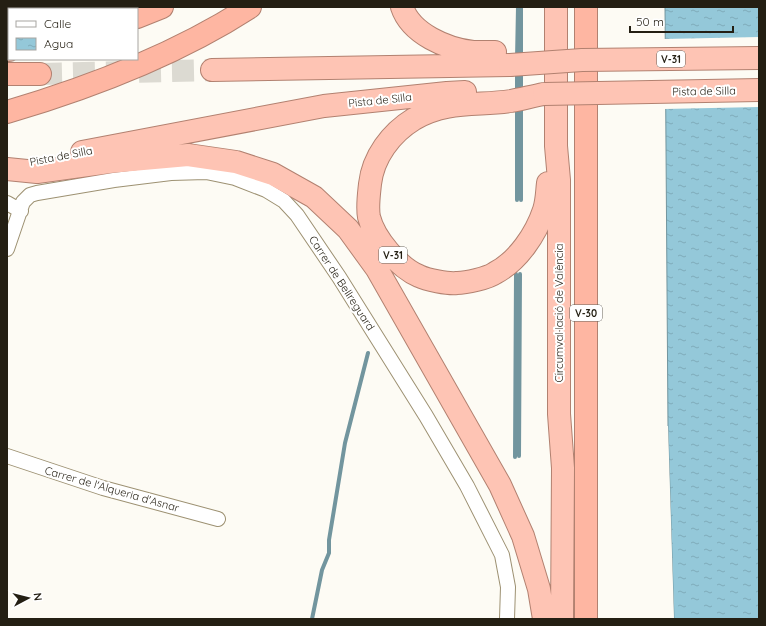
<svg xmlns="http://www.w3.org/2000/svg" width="766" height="626" font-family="Quicksand,sans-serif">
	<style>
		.water { fill: url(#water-ripples); stroke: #72959e }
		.pier { fill: #fdfbf4 }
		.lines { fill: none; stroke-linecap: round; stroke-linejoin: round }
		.stream { stroke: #72959e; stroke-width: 4 }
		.motorway-tunnel { stroke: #dcdad2; stroke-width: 22; stroke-dasharray: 22 11; stroke-linecap: butt }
		.minor-casing { stroke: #9d9172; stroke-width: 16 }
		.trunk-casing { stroke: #b28170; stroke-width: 24 }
		.motorway-casing { stroke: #b28170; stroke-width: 24 }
		.minor { stroke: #fff; stroke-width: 14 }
		.trunk { stroke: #fec4b4; stroke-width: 22 }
		.motorway { stroke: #feb6a2; stroke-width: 22 }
		.trunk-bridge-casing { stroke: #b28170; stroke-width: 24; stroke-linecap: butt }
		.trunk-bridge { stroke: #fec4b4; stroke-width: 22 }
		.labels { text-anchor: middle; stroke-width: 4; stroke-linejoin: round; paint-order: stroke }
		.shield { fill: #fff; stroke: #66625a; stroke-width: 1 }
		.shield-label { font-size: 10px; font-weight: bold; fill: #241f13 }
		.street-label { font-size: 11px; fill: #241f13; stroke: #fff }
	</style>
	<defs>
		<pattern id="water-ripples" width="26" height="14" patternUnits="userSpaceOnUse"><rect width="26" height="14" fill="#94c8d9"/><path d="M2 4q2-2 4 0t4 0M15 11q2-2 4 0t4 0" fill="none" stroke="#7fabb9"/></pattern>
	</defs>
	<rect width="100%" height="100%" fill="#fdfbf4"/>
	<path class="water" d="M 665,7 L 759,7 L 759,619 L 674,619 L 668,426 Z"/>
	<path class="pier" d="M 759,37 L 759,107 L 664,109 L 663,39 Z
		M 666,426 L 668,426 L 674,619 L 672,619 Z"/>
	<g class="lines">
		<path class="stream" d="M 517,59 L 518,7
			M 521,59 L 521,7
			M 517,93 L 517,71
			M 521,93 L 521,71
			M 517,200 L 517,107
			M 521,200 L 521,105
			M 519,456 L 520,274
			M 515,457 L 516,274
			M 312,619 L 322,570 L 329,553 L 329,540 L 345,443 L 368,353"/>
		<path class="motorway-tunnel" d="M 40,74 L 212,70"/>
		<g class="minor-casing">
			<path id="minor" d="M 79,9 L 80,7
				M 7,25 L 9,26
				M 7,203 L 21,211
				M 7,249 L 23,202 L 30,195 L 37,193 L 114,180 L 171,173 L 206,172 L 235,178 L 266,190 L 284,201 L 297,215 L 339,277 L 426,416 L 467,486 L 502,555 L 508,587 L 507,619
				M 7,456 L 103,488 L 218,519"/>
		</g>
		<g class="trunk-casing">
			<path id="trunk" d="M 402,7 C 411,34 447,49 473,52 C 480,52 488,52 495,52
				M 556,7 L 556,146 L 559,180 L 559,414 L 563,468 L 562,619
				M 212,70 L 510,65
				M 544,94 C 533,96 522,99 511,101 C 477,106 447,100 414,119 C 391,133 373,157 370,184 C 369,194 367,207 369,217 C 374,238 399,268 419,276 C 427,280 448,284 457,283 C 466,283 488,278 495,273 C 518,261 536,234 544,210 C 547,201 547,191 548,183
				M 82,152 L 324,106 L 447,93 L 465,92
				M 7,169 L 37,172 L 109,162 L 188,155 L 236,162 L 273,174 L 314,197 L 348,229 L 377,269 L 500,485 L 523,536 L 539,589 L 544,619"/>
		</g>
		<g class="motorway-casing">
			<path id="motorway" d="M 586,7 L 586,619
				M 137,17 L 162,7
				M 7,50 L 9,50
				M 7,74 L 40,74
				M 7,112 C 92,87 176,55 250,7"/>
		</g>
		<use href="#minor" class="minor"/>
		<use href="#trunk" class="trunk"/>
		<use href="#motorway" class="motorway"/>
		<g class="trunk-bridge-casing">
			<path id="trunk-bridge" d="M 510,65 L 582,60 L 759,58
				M 544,94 L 759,90"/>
		</g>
		<use href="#trunk-bridge" class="trunk-bridge"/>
	</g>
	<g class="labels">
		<g class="shield">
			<rect x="657" y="51" width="28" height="16" rx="3"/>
			<rect x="379" y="247" width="28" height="16" rx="3"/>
			<rect x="570" y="305" width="32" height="16" rx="3"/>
		</g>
		<g class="shield-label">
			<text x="671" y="63">V-31</text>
			<text x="393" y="259">V-31</text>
			<text x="586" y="317">V-30</text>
		</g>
		<g class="street-label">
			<text transform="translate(704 91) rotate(-1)" y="4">Pista de Silla</text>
			<text transform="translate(380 100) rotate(-6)" y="4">Pista de Silla</text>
			<text transform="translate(61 156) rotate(-11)" y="4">Pista de Silla</text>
			<text transform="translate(342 283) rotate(57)" y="4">Carrer de Bellreguard</text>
			<text transform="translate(559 313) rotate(-90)" y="4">Circumval·lació de València</text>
			<text transform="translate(112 489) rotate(16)" y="4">Carrer de l'Alqueria d'Asnar</text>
		</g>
	</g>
	<rect width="766" height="626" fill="none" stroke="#241f13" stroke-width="16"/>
	<rect x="8" y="8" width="130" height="52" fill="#ffffff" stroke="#a7a5a1"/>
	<rect x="16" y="21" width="20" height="6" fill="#ffffff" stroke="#a7a5a1"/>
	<text x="44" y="28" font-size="12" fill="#241f13">Calle</text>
	<rect x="16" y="38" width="20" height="12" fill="url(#water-ripples)" stroke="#a7a5a1"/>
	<text x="44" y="48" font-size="12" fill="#241f13">Agua</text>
	<g transform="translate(28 598) rotate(83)" stroke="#ffffff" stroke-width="3" paint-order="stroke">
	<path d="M0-3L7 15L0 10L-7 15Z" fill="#241f13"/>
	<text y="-6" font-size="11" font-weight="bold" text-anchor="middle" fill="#241f13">N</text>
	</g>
	<path d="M630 26v6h103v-6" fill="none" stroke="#241f13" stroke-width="2"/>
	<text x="636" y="26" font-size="12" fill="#241f13" stroke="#ffffff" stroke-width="3" paint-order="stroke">50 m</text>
</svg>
